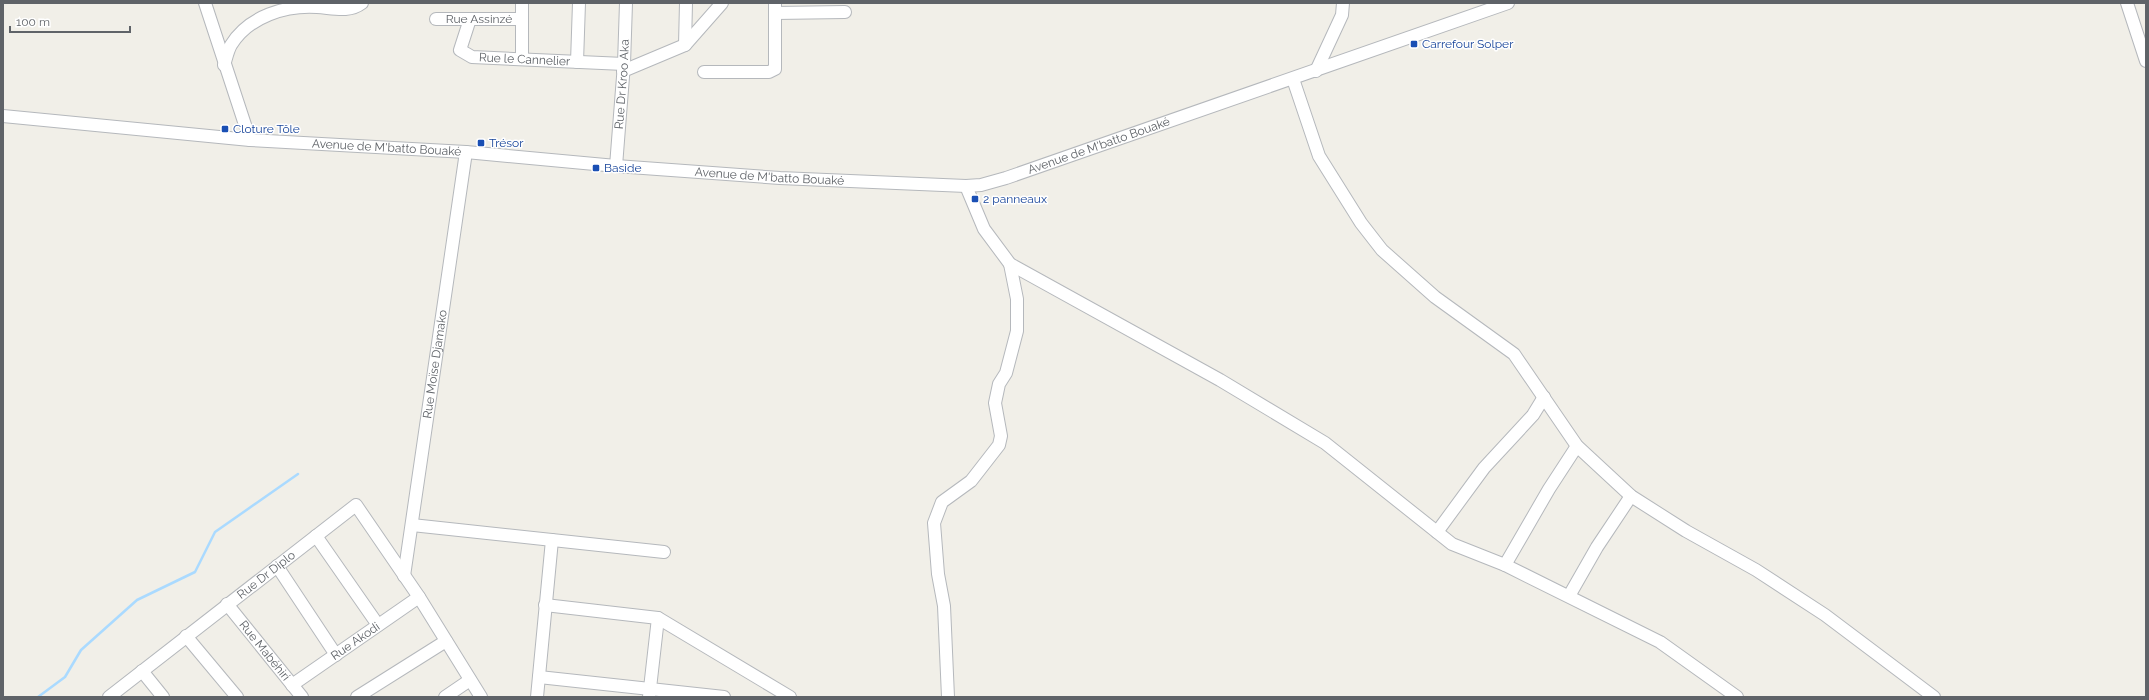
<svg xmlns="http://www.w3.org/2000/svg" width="2149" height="700" font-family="Raleway,sans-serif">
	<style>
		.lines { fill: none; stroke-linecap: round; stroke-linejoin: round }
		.stream { stroke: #aadaff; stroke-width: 2.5 }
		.minor-casing { stroke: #b5b8bc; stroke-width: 14 }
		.minor { stroke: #fff; stroke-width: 12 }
		.transit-dot { fill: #1a4fb4; stroke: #fff; stroke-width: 1.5 }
		.labels { text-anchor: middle; stroke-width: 3; stroke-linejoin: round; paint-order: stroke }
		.street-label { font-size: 12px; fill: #5f6368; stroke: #fff }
		.transit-label { font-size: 12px; fill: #164399; stroke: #fff; text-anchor: start }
	</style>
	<rect width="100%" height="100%" fill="#f1efe8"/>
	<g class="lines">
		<path class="stream" d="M 38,697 L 65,677 L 81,650 L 137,600 L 195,572 L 215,532 L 298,474"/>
		<g class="minor-casing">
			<g id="minor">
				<path d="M 205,3 L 250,140"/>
				<path d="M 2127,3 L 2146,61"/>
				<path d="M 775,13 L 845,12"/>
				<path id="s1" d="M 436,19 L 522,19"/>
				<path id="s2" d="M 470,19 L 460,50 L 472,57 L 624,64"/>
				<path d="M 685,45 L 686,3"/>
				<path d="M 522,59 L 522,3"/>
				<path d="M 577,62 L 579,3"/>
				<path d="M 224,65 C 226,59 228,50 231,45 C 249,16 286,5 317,7 C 333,8 349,13 362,3"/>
				<path d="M 623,71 L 685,45 L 722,3"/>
				<path d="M 1316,71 L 1342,15 L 1343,3"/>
				<path d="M 704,72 L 769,72 L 775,69 L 775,3"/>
				<path d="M 1293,79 L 1319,156 L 1361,223 L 1382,250 L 1435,297 L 1514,354 L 1577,446 L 1631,496 L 1686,531 L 1756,570 L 1825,615 L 1934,697"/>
				<path id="s3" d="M 3,116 L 250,140 L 466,152 L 616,166 L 780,178 L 966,186 L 981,185 L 1006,178 L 1508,3"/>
				<path id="s4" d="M 616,166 L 624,64 L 626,3"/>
				<path d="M 966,186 L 984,229 L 1010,264 L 1220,380 L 1325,443 L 1452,544 L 1505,565 L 1660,642 L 1737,697"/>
				<path d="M 412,525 L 664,552"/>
				<path d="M 1437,532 L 1484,468 L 1533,415 L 1544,397"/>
				<path d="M 316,536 L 378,625"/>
				<path d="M 1505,565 L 1549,489 L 1577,446"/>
				<path d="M 277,566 L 336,655"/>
				<path id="s5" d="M 404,576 L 466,152"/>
				<path d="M 1569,596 L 1597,547 L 1631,496"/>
				<path id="s6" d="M 227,604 L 302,697"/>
				<path d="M 545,605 L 658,618 L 790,697"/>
				<path d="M 186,636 L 237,697"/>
				<path d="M 142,671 L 163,697"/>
				<path d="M 539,677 L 724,697"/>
				<path id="s7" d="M 292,685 L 419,597"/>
				<path id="s8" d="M 109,697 L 356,505 L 419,597 L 481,697"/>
				<path d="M 357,697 L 446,641"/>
				<path d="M 445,697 L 470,680"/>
				<path d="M 537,697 L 552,540"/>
				<path d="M 649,697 L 658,618"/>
				<path d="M 948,697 L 944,606 L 938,574 L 934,523 L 942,502 L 971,481 L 999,445 L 1001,436 L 995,403 L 999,384 L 1006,373 L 1017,331 L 1017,299 L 1010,264"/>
			</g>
		</g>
		<use href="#minor" class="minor"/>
	</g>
	<g class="transit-dot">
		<rect x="1410" y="40" width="8" height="8" rx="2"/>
		<rect x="221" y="125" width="8" height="8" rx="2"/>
		<rect x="477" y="139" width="8" height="8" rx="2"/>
		<rect x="592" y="164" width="8" height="8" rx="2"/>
		<rect x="971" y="195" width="8" height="8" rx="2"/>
	</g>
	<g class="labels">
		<g class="street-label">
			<text dy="4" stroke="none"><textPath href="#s1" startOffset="43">Rue Assinzé</textPath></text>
			<text dy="4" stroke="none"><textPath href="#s2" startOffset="99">Rue le Cannelier</textPath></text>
			<text dy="4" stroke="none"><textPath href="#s4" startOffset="82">Rue Dr Kroo Aka</textPath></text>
			<text dy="4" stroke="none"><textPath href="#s3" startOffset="1105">Avenue de M'batto Bouaké</textPath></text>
			<text dy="4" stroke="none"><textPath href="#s3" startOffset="385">Avenue de M'batto Bouaké</textPath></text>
			<text dy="4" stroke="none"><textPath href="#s3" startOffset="769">Avenue de M'batto Bouaké</textPath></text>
			<text dy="4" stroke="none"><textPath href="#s5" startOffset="214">Rue Moïse Djamako</textPath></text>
			<text dy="4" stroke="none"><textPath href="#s8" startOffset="199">Rue Dr Diplo</textPath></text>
			<text dy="4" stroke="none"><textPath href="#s7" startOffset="77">Rue Akodi</textPath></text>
			<text dy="4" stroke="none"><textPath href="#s6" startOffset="60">Rue Mabéhiri</textPath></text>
		</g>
		<g class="transit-label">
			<text x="1422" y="48">Carrefour Solper</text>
			<text x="233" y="133">Cloture Tôle</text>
			<text x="489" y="147">Trésor</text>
			<text x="604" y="172">Baside</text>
			<text x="983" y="203">2 panneaux</text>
		</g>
	</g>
	<rect width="2149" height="700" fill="none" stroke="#5f6368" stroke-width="8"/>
	<path d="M10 26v6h120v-6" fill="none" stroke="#5f6368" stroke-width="2"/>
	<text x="16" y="26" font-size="12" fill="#5f6368" stroke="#ffffff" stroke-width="3" paint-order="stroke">100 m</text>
</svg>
